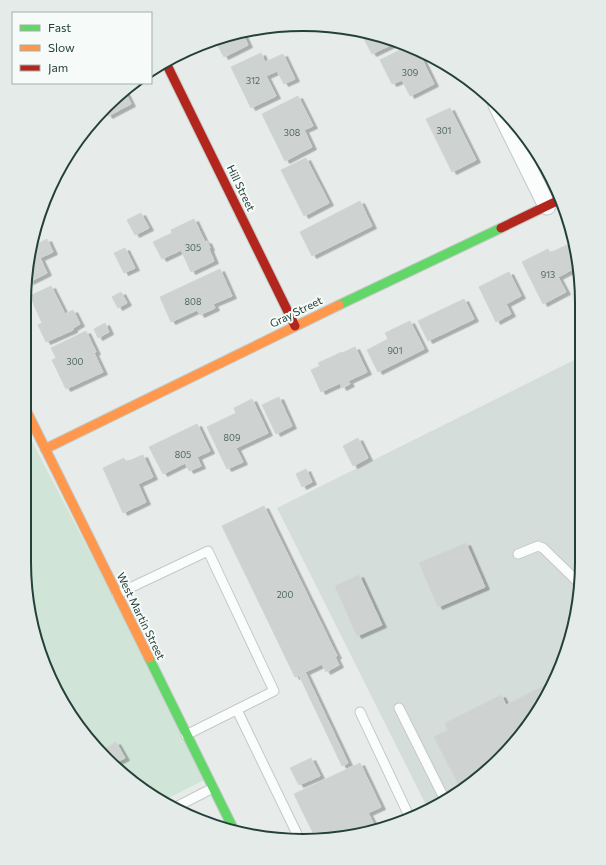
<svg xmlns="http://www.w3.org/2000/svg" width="606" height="865" font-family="Commissioner,sans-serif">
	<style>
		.built { fill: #d5ddda }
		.green { fill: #d0e5d7 }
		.building { fill: #ced3d1; stroke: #d0d5d3; filter: url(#shadow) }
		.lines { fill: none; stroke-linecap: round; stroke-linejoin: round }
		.lane-casing { stroke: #c4c9c7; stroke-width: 11 }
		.street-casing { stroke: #c4c9c7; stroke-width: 19 }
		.fast-casing { stroke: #c2cac7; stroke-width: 11 }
		.slow-casing { stroke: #c2cac7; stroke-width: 11 }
		.jam-casing { stroke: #c2cac7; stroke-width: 11 }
		.lane { stroke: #fbfcfc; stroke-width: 9 }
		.street { stroke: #fbfcfc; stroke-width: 17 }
		.fast { stroke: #63d668; stroke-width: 9 }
		.slow { stroke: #ff974d; stroke-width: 9 }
		.jam { stroke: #b3261e; stroke-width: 9 }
		.labels { text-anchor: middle; stroke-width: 4; stroke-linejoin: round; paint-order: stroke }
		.number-label { font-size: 9px; fill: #4e6660 }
		.street-label { font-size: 11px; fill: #234139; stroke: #f6faf8 }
		.rim { fill: none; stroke: #234139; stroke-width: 2 }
	</style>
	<defs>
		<filter id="shadow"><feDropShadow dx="4.5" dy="2.5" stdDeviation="0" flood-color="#0004"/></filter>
	</defs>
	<rect width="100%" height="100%" fill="#e7ecea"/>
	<path class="built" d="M 580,357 L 581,580 L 573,634 L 553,685 L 524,732 L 487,772 L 429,811 L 277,508 Z"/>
	<path class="green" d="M 26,430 L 208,778 L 165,800 L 119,772 L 71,717 L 34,634 L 24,562 Z"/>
	<path class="building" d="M 360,31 L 375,33 L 397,42 L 372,54 Z
		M 242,32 L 248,45 L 224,57 L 214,39 Z
		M 408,46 L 417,49 L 434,84 L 410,96 L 402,80 L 392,84 L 380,60 Z
		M 261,53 L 265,62 L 283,54 L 295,79 L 284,84 L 277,71 L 266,76 L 276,96 L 251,108 L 231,67 Z
		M 124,90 L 131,104 L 108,116 L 105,110 L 119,93 Z
		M 298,96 L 313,126 L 304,130 L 312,147 L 285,161 L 262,114 Z
		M 450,108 L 476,160 L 452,172 L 426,119 Z
		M 306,158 L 329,203 L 304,216 L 281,170 Z
		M 360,201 L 372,226 L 312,256 L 300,232 Z
		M 141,213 L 149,228 L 135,235 L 127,220 Z
		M 194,219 L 205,242 L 207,241 L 210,248 L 209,249 L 214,261 L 191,272 L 181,250 L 162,259 L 153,242 L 172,233 L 171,230 Z
		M 47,239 L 53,252 L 40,258 L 47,273 L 29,282 L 29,248 L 32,242 L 33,246 Z
		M 569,244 L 579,266 L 558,277 L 566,292 L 543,304 L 522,262 L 548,249 L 550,253 Z
		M 125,248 L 135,268 L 124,273 L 114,253 Z
		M 220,269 L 232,296 L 213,304 L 215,308 L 200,315 L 197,310 L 171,322 L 160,297 Z
		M 509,272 L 521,296 L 506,304 L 511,314 L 496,322 L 479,287 Z
		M 51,286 L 65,314 L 73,310 L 80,324 L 73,328 L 73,330 L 46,342 L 38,325 L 42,323 L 30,296 Z
		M 121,292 L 127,303 L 118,308 L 112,297 Z
		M 464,299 L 474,319 L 428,341 L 418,321 Z
		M 410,321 L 424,349 L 378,372 L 367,350 L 388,339 L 385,333 Z
		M 105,323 L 109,332 L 98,338 L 94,329 Z
		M 86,331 L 96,352 L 94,353 L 103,372 L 66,389 L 52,360 L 56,358 L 51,348 Z
		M 355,347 L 367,372 L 348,381 L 350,384 L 342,388 L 340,383 L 321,392 L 311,370 L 320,366 L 318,363 L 342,352 L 342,353 Z
		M 279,397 L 292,426 L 276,434 L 262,405 Z
		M 252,399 L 268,433 L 236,448 L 243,462 L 227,469 L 207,427 L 236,413 L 234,408 Z
		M 197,424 L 210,451 L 197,457 L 201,466 L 189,471 L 185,463 L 163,474 L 149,447 Z
		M 358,438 L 368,458 L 353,466 L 343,446 Z
		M 143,455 L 153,477 L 138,484 L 146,502 L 123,513 L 103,468 L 124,458 L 126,462 Z
		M 306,469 L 312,482 L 302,487 L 296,474 Z
		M 264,506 L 337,656 L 335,657 L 339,665 L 326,672 L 322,664 L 295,677 L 222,526 Z
		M 466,543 L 485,587 L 438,607 L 419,563 Z
		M 359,575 L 382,625 L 357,636 L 335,586 Z
		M 305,672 L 348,763 L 342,766 L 299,675 Z
		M 551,682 L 553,686 L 524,732 L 487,772 L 461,789 L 434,737 L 448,730 L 445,723 L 501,695 L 506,705 Z
		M 116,742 L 125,758 L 113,764 L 101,751 Z
		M 311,758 L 320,776 L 299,785 L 290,768 Z
		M 360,763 L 381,807 L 368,813 L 376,829 L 357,836 L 334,836 L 331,831 L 320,837 L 315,837 L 294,794 Z"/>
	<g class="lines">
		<g class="lane-casing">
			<path id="lane" d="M 518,554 L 538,546 L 543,548 L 581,585
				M 117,594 L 208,551 L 274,691 L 186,735
				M 399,708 L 445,800
				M 237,710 L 299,838
				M 360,712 L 410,818
				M 176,807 L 213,788"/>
		</g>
		<g class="street-casing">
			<path id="street" d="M 497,105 L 547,206"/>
		</g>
		<g class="fast-casing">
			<path id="fast" d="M 339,305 L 501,228
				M 149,658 L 234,830"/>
		</g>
		<g class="slow-casing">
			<path id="slow" d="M 27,412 L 149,658
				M 45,449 L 339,305"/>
		</g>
		<g class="jam-casing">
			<path id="jam" d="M 165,61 L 295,326
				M 501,228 L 559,200"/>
		</g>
		<use href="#lane" class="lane"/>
		<use href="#street" class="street"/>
		<use href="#fast" class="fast"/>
		<use href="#slow" class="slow"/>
		<use href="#jam" class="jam"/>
	</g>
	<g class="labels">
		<g class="number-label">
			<text x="410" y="76">309</text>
			<text x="253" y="84">312</text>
			<text x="444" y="134">301</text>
			<text x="292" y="136">308</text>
			<text x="193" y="251">305</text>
			<text x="548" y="278">913</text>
			<text x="193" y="305">808</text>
			<text x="395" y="354">901</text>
			<text x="75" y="365">300</text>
			<text x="232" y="441">809</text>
			<text x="183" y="458">805</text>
			<text x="285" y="598">200</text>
		</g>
		<g class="street-label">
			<text transform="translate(241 188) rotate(64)" y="4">Hill Street</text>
			<text transform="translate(296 312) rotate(-26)" y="4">Gray Street</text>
			<text transform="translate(141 616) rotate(64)" y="4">West Martin Street</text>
		</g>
	</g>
	<path d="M0 0H606V865H0ZM303 31H303A272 272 0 0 1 575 303V562A272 272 0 0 1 303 834H303A272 272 0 0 1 31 562V303A272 272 0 0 1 303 31Z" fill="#e5ebe9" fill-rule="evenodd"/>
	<path class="rim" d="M303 31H303A272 272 0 0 1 575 303V562A272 272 0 0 1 303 834H303A272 272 0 0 1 31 562V303A272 272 0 0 1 303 31Z"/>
	<rect x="12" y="12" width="140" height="72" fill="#f6faf8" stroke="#a2b0ac"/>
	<rect x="20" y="25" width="20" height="6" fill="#63d668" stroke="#a2b0ac"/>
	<text x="48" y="32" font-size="12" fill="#234139">Fast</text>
	<rect x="20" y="45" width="20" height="6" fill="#ff974d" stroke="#a2b0ac"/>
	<text x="48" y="52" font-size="12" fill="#234139">Slow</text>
	<rect x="20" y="65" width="20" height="6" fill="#b3261e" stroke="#a2b0ac"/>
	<text x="48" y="72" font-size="12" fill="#234139">Jam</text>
</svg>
